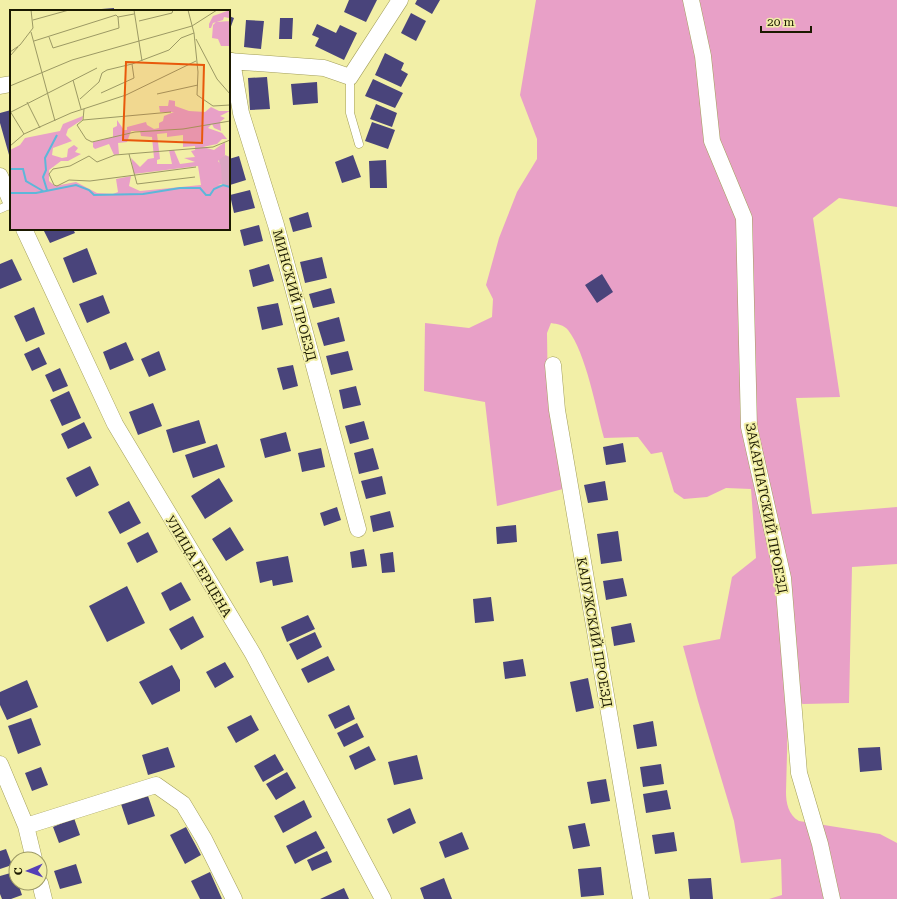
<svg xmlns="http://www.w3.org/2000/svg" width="897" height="899" font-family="'Roboto Serif',serif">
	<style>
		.forest { fill: #e8a0c7 }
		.building { fill: #49447b }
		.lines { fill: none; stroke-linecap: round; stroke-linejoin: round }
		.service-casing { stroke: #a29e5a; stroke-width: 9 }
		.minor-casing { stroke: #a29e5a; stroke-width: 17 }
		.service { stroke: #fff; stroke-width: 8 }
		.minor { stroke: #fff; stroke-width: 16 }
		.labels { text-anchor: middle; stroke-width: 4; stroke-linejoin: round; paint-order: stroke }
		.street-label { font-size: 13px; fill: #1b1900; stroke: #f2efa7 }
		.inset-river { fill: none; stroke: #5db7d9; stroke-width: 2 }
		.inset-road { fill: none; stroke: #9c9964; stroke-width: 1 }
		.view { fill: #e8590c; fill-opacity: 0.15; stroke: #e8590c; stroke-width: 2 }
		.inset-edge { fill: none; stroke: #1b1900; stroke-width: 2 }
	</style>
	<rect width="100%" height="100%" fill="#f2efa7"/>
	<path class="forest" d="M 536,0 L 897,0 L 897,207 L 839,198 L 813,218 L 840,397 L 796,398 L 812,514 L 897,507 L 897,564 L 852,567 L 849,703 L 803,704 L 795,701 L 788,715 L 786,792 C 786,802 788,815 799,821 L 880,834 L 897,843 L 897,899 L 769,899 L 782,895 L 781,859 L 741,863 L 734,821 L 698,701 L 683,646 L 720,639 L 732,577 L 756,558 L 751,489 L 726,488 L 707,497 L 684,499 L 674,492 L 662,452 L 651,454 L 638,437 L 604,438 C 596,409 586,353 568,330 C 564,325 557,324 551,323 L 547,333 L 548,403 L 563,489 L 497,506 L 485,402 L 424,391 L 425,323 L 469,328 L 492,317 L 493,299 L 486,285 L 499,238 L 517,192 L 537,159 L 537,139 L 520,95 Z"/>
	<path class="building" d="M 349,0 L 377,0 L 366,22 L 344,12 Z
		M 417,0 L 440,0 L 432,14 L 415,4 Z
		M 114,8 L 114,11 L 89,11 L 89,10 Z
		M 411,13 L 426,21 L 416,41 L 401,33 Z
		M 229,16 L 234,18 L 229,32 Z
		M 280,18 L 293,18 L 292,39 L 279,39 Z
		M 246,20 L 264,21 L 261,49 L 244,47 Z
		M 317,24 L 336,33 L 340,25 L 357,33 L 344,60 L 315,46 L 319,38 L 312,35 Z
		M 385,53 L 404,63 L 401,70 L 408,74 L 401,87 L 375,75 Z
		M 267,77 L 270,109 L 250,110 L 248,78 Z
		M 373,79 L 403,93 L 395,108 L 365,96 Z
		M 317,82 L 318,103 L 293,105 L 291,84 Z
		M 376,104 L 397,113 L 392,127 L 370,119 Z
		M 11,110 L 11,162 L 0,123 L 0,113 Z
		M 372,122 L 395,130 L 388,149 L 365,141 Z
		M 353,155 L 361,177 L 342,183 L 335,162 Z
		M 239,156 L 246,180 L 230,185 L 229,181 L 229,159 Z
		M 386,160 L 387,188 L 370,188 L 369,161 Z
		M 250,190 L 255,208 L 234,213 L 230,195 Z
		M 308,212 L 312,227 L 293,232 L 289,218 Z
		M 259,225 L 263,241 L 244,246 L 240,230 Z
		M 43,229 L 73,229 L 75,233 L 50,243 Z
		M 87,248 L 97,274 L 73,283 L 63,258 Z
		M 322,257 L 327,278 L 305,283 L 300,262 Z
		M 12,259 L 22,280 L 0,289 L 0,264 Z
		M 269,264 L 274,281 L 253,287 L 249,270 Z
		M 602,274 L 613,292 L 597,303 L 585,285 Z
		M 331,288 L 335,303 L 313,308 L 309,294 Z
		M 103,295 L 110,313 L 87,323 L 79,304 Z
		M 278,303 L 283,325 L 262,330 L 257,307 Z
		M 34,307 L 45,334 L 26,342 L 14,316 Z
		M 339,317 L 345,341 L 324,346 L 317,323 Z
		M 126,342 L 134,360 L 110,370 L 103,352 Z
		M 39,347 L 47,364 L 32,371 L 24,354 Z
		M 159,351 L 166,370 L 149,377 L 141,359 Z
		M 348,351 L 353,370 L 331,375 L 326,356 Z
		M 293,365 L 298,386 L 283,390 L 277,368 Z
		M 60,368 L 68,386 L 53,392 L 45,375 Z
		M 356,386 L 361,405 L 343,409 L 339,390 Z
		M 69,391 L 81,418 L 62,426 L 50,400 Z
		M 153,403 L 162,426 L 138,435 L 129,412 Z
		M 199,420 L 206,443 L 173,453 L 166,430 Z
		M 364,421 L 369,439 L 350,444 L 345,426 Z
		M 84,422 L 92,438 L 68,449 L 61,434 Z
		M 286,432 L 291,451 L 265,458 L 260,439 Z
		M 623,443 L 626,462 L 606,465 L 603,447 Z
		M 217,444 L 225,467 L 193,478 L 185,455 Z
		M 321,448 L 325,467 L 302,472 L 298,453 Z
		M 373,448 L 379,469 L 359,474 L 354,453 Z
		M 90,466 L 99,485 L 76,497 L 66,478 Z
		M 382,476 L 386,494 L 366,499 L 361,481 Z
		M 219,478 L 233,501 L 205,519 L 191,496 Z
		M 605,481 L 608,500 L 588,503 L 584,485 Z
		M 129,501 L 141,523 L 120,534 L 108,512 Z
		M 337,507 L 341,520 L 324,526 L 320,513 Z
		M 390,511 L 394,527 L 373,532 L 370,516 Z
		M 516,525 L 517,542 L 497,544 L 496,527 Z
		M 230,527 L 244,550 L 226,561 L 212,539 Z
		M 618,531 L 622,561 L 601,564 L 597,534 Z
		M 148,532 L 158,552 L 137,563 L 127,543 Z
		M 364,549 L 367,566 L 352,568 L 350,552 Z
		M 393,552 L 395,572 L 382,573 L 380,554 Z
		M 288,556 L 293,582 L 273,586 L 272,580 L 260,583 L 256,562 Z
		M 623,578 L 627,596 L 606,600 L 603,581 Z
		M 181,582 L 191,600 L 170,611 L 161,593 Z
		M 127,586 L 145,623 L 107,642 L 89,606 Z
		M 491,597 L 494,621 L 475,623 L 473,599 Z
		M 308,615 L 315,629 L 287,642 L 281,627 Z
		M 193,616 L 204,637 L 181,650 L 169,629 Z
		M 631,623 L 635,642 L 614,646 L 611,627 Z
		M 315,632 L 322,647 L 297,660 L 289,644 Z
		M 328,656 L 335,670 L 308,683 L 301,669 Z
		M 523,659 L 526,676 L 505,679 L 503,662 Z
		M 225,662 L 234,677 L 215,688 L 206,672 Z
		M 172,665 L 180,680 L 180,691 L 152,705 L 139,682 Z
		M 588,678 L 594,708 L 576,712 L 570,682 Z
		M 27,680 L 38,707 L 7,720 L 0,705 L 0,692 Z
		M 349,705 L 355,719 L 335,729 L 328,715 Z
		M 251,715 L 259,730 L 236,743 L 227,727 Z
		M 31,718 L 41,745 L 18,754 L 8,726 Z
		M 653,721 L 657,746 L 637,749 L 633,725 Z
		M 357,723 L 364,737 L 344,747 L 337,733 Z
		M 369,746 L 376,760 L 355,770 L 349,756 Z
		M 168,747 L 175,767 L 148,775 L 142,755 Z
		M 880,747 L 882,770 L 860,772 L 858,748 Z
		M 275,754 L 284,770 L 263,782 L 254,766 Z
		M 417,755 L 423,779 L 394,785 L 388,762 Z
		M 661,764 L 664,784 L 643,787 L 640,767 Z
		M 41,767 L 48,785 L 32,791 L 25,773 Z
		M 287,772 L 296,788 L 276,800 L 266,784 Z
		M 606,779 L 610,801 L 591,804 L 587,782 Z
		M 667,790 L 671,809 L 646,813 L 643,794 Z
		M 148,796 L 155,816 L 128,825 L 121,804 Z
		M 304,800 L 312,817 L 283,833 L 274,816 Z
		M 410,808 L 416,823 L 393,834 L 387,819 Z
		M 74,818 L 80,835 L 59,843 L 53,827 Z
		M 585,823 L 590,846 L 573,849 L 568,826 Z
		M 186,827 L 201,855 L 185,864 L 170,835 Z
		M 316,831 L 325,848 L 295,864 L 286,846 Z
		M 462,832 L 469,849 L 445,858 L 439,842 Z
		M 674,832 L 677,851 L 655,854 L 652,835 Z
		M 6,849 L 12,865 L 0,869 L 0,851 Z
		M 327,851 L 332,862 L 312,871 L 307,860 Z
		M 76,864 L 82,883 L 60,889 L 54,871 Z
		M 601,867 L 604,895 L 581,897 L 578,869 Z
		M 14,872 L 16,883 L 18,883 L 22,895 L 11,899 L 2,899 L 0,894 L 0,876 Z
		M 210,872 L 222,899 L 200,899 L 191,881 Z
		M 444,878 L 452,899 L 424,899 L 420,888 Z
		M 711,878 L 713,899 L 690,899 L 688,879 Z
		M 344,888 L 349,899 L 320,899 Z"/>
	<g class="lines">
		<g class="service-casing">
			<path id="service" d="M 350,77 L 350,113 L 359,144
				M 0,209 L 11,204"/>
		</g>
		<g class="minor-casing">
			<path id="minor" d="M 691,0 L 703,56 L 712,141 L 744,218 L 749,427 L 783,578 L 799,773 L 820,844 L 832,899
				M 229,61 L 324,68 L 350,77 L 400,0
				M 232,61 L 241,113 L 276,225 L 358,529
				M 0,86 L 11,84
				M 0,176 L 11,202
				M 24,229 L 115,424 L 253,654 L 383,899
				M 553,365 L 557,410 L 641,899
				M 0,764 L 26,826 L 34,859
				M 26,826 L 156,785 L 183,804 L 204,839 L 234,899
				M 40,883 L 44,899"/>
		</g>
		<use href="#service" class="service"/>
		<use href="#minor" class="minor"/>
	</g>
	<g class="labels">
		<g class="street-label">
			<text transform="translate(295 295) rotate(75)" y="5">МИНСКИЙ ПРОЕЗД</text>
			<text transform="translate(767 508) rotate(79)" y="5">ЗАКАРПАТСКИЙ ПРОЕЗД</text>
			<text transform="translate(199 566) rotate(59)" y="5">УЛИЦА ГЕРЦЕНА</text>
			<text transform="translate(595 632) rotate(80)" y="5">КАЛУЖСКИЙ ПРОЕЗД</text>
		</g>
	</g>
	<g transform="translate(10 10)">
		<rect width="220" height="220" fill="#f2efa7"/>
		<path d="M 215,145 L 220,147 L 220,177 L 212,174 L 210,165 L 209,149 Z" fill="#daa6c2"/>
		<path d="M 220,0 L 220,36 L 211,36 L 208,29 L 202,28 L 203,15 L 206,12 L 220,11 L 219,8 L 214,7 L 213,10 L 203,13 L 201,18 L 199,18 L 199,14 L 203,6 ZM 159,90 L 165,91 L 165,96 L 179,101 L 195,102 L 201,97 L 209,101 L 220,101 L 210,106 L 215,108 L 210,112 L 211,121 L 204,118 L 202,114 L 198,118 L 212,123 L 217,129 L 212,129 L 207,134 L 193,137 L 204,140 L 215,132 L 215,145 L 208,151 L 211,155 L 212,174 L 208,175 L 220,177 L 220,220 L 0,220 L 0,140 L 10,135 L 15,128 L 50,121 L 53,114 L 73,106 L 72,110 L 58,119 L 56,125 L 62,131 L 43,138 L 42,145 L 52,148 L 57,147 L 58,139 L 64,135 L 68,138 L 65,142 L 71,144 L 58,151 L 51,151 L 39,160 L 39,171 L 45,176 L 66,172 L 87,183 L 103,184 L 108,182 L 106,169 L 121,166 L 119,176 L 130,181 L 191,175 L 188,156 L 124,164 L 121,148 L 130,157 L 138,149 L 144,148 L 142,127 L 131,126 L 130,121 L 121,121 L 117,132 L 108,133 L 109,144 L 104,145 L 99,134 L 85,139 L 83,137 L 83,132 L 103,127 L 103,118 L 107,116 L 107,110 L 114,120 L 117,120 L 117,117 L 136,112 L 137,115 L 144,119 L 149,118 L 149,113 L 153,111 L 154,106 L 164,102 L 150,102 L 149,96 L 158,96 ZM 157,123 L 157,127 L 173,125 L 173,137 L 185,136 L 185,140 L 181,141 L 185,147 L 174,148 L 185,152 L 170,154 L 164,140 L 159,140 L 162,154 L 147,154 L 147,150 L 150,149 L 147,124 Z" fill="#e8a0c7" fill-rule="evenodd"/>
		<path class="inset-river" d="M 0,159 L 13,159 L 16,171 L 33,181M 37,180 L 33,167 L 36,160 L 35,148 L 47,125M 0,183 L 26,183 L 66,175 L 79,180 L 84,185 L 133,184 L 170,178 L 190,178 L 196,185 L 200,185 L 204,179 L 213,175 L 220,177"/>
		<path class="inset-road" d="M 124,0 L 132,51M 178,0 L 184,23 L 188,62 L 187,85 L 203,96 L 220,95M 108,7 L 124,4M 23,10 L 59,0M 129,11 L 162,3 L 163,0M 21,22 L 45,111M 186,29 L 207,69 L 220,84M 24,31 L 106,5 L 108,7 L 109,18 L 43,38 L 39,27M 0,42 L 10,35 L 23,18 L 21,0M 0,46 L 8,37M 63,70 L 71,99M 0,76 L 62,50 L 182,16 L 207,0M 91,83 L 124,68 L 122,54M 147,84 L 188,75M 70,89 L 89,72 L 92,63 L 97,60 L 122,54 L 159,40 L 171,28 L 184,23M 17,92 L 30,118M 74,99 L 73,110 L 67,115 L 76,129 L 82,132 L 125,122 L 173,119 L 220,111M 0,101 L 14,124M 1,102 L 87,58M 73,110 L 161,102M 0,136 L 14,124 L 61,103 L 116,85 L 186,51M 119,144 L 127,174 L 185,167M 186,157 L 80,171 L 59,170 L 47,176 L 44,175 L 39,164 L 43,159 L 60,156 L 79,146 L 87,152 L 105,145 L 203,137 L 220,130"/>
		<path class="view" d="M 116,52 L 194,55 L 192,133 L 113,130 Z"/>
		<rect width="220" height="220" class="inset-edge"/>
	</g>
	<g transform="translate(28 871) rotate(268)"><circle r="19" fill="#f2efa7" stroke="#9c9964"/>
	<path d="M0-3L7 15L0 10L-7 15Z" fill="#553fb7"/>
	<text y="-6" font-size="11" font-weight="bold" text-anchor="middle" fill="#1b1900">С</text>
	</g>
	<path d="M761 26v6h50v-6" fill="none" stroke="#1b1900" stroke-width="2"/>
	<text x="767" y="26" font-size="12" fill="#1b1900" stroke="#f2efa7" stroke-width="3" paint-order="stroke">20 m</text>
</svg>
